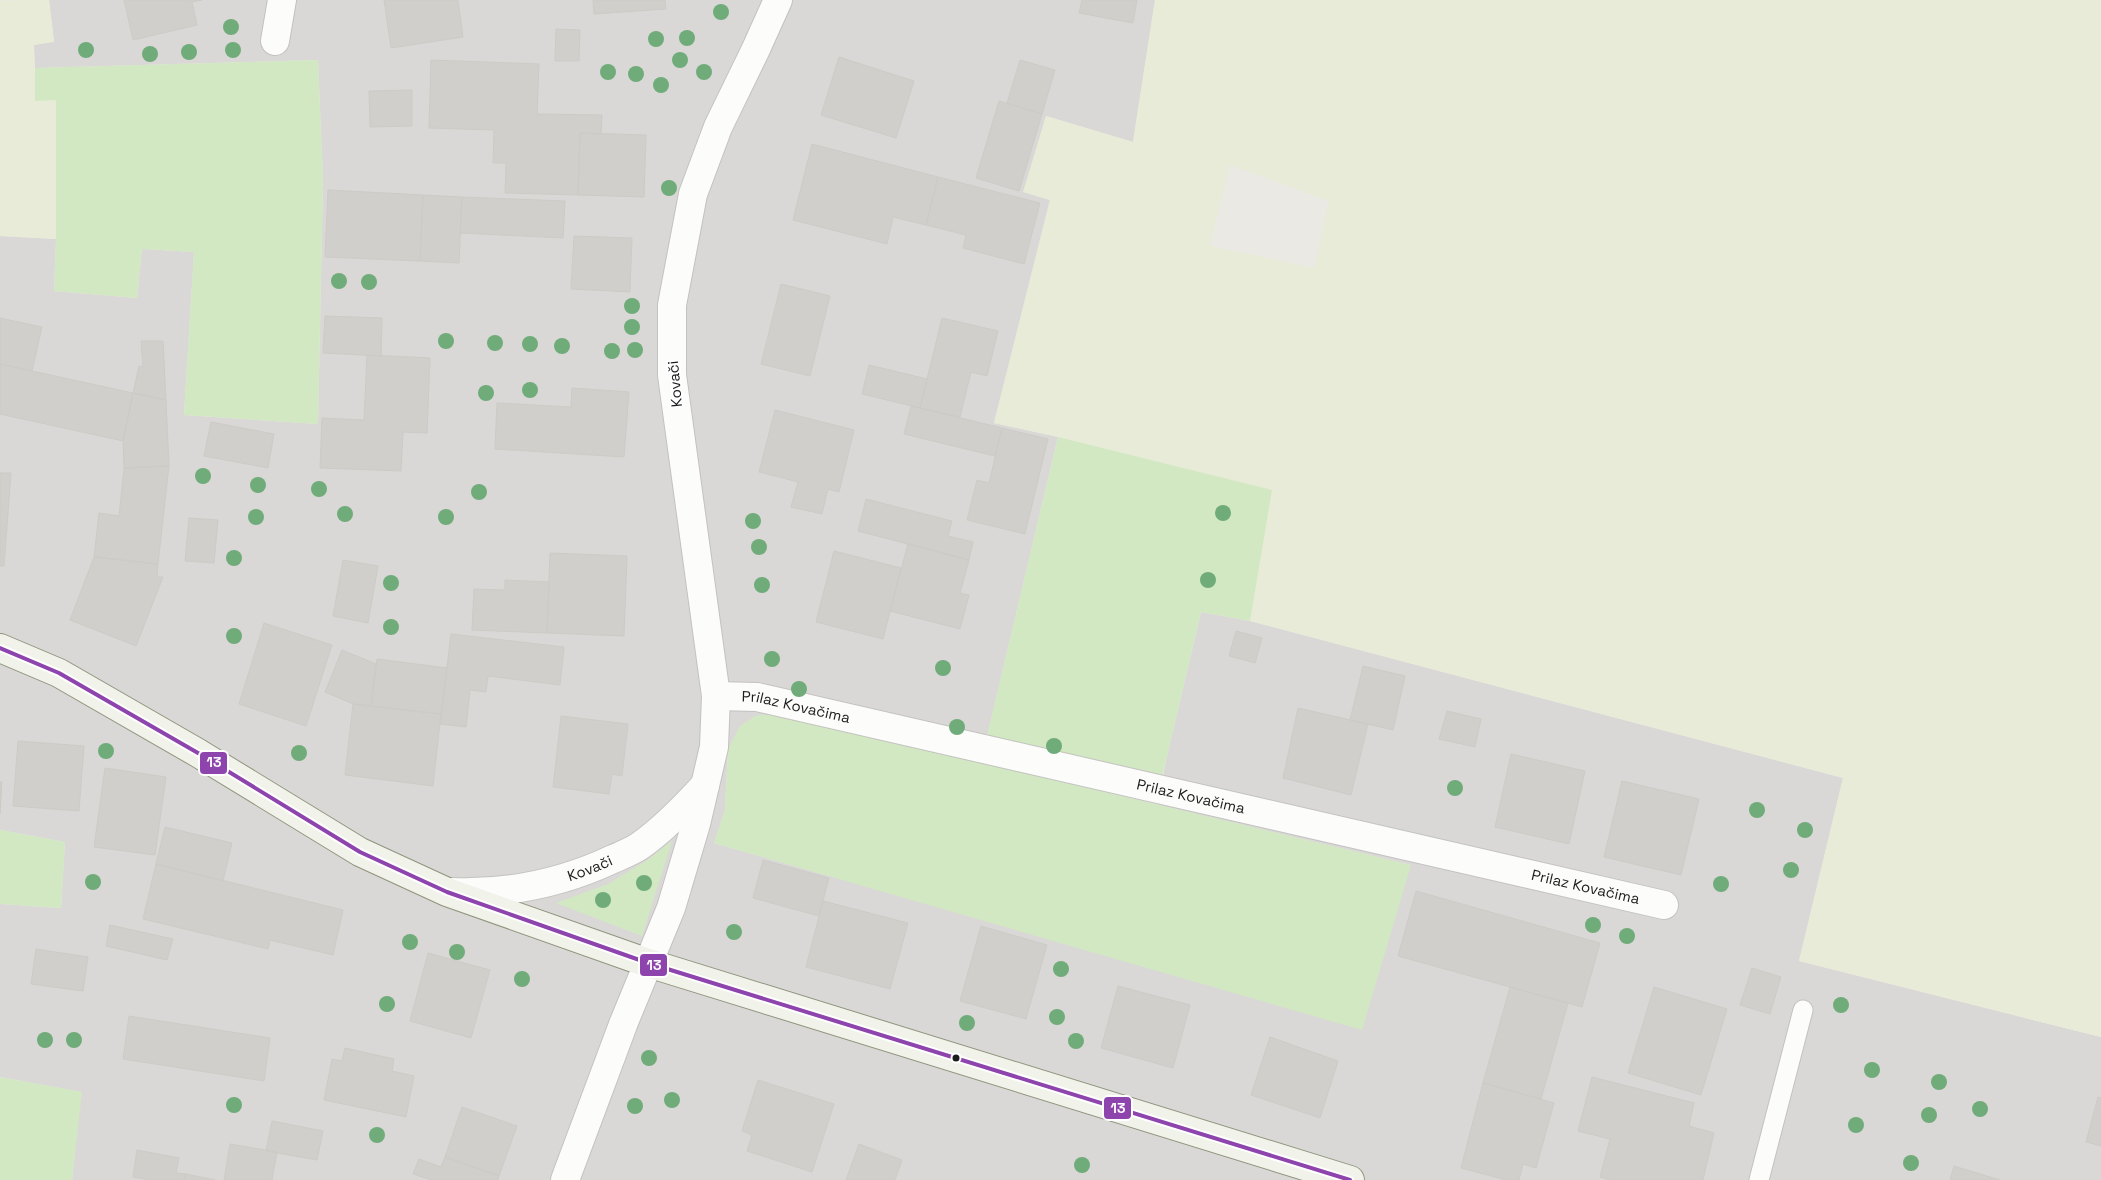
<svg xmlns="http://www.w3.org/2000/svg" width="2101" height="1180" font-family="'Space Grotesk',sans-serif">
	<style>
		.residential { fill: #d9d8d6 }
		.farmland { fill: #e8ebd7; fill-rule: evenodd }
		.grass { fill: #d2e8c2 }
		.building { fill: #d1cfcb; stroke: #cdcbc6 }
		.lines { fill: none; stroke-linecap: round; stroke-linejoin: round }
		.lane-casing { stroke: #c3c2c0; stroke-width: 21 }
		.street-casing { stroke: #c3c2c0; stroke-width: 30 }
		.secondary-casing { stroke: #8f947d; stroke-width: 30 }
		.lane { stroke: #fcfcfb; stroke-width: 19 }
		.street { stroke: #fcfcfb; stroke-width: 28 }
		.secondary { stroke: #f1f2e9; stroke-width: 28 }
		.bus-1-casing { stroke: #fff; stroke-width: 8 }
		.bus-1 { stroke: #8e44ad; stroke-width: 4 }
		.tree { fill: #70ab7a }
		.bus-dot { fill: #1c1c1c; stroke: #fff; stroke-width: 2 }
		.labels { text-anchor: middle; stroke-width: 4; stroke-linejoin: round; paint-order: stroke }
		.street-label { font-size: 15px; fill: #1c1c1c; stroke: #fff }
		.line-badge { stroke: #fff; stroke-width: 2 }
		.badge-label { font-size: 14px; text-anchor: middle; font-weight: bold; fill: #fff }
	</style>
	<rect width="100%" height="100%" fill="#eae9e4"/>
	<path class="residential" d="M 49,0 L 1155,0 L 1133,142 L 1046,116 L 1024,192 L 1050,200 L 994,423 L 1058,437 L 981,762 L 728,749 L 725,810 L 714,843 L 1052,939 L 1411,865 L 1158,805 L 1166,760 L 1201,612 L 1250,621 L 1843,778 L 1799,961 L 2101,1037 L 2101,1180 L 72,1180 L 81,1092 L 0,1077 L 0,904 L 61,908 L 65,842 L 0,830 L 0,236 L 56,239 L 54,291 L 137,298 L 142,249 L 194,252 L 184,415 L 318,424 L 323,180 L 318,60 L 35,68 L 34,45 L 54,41 Z"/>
	<path class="farmland" d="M 20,0 L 49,0 L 54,42 L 34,45 L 35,101 L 56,100 L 56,239 L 0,236 L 0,1 Z
		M 1155,0 L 2101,0 L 2101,1037 L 1799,961 L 1843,778 L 1250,621 L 1271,490 L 1058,437 L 994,423 L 1050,200 L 1023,192 L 1046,116 L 1133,142 ZM 1230,165 L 1329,201 L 1314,268 L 1210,246 Z"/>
	<path class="grass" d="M 318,60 L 323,180 L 318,424 L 184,415 L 194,252 L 142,249 L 137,298 L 54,291 L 56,239 L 56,100 L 35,101 L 35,68 Z
		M 1058,437 L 1272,490 L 1250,621 L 1201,612 L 1162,777 L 987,736 Z
		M 757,715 L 783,715 L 1411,865 L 1362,1030 L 714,843 L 725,810 L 728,749 L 740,726 Z
		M 0,830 L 65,842 L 61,908 L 0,904 Z
		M 672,841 L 642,936 L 556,903 L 608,884 L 649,859 Z
		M 0,1077 L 82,1092 L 72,1180 L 0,1180 Z"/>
	<path class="building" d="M 124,0 L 202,0 L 192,2 L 197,25 L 133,40 Z
		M 384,0 L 458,0 L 463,37 L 391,48 Z
		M 593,0 L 665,0 L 666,9 L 594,14 Z
		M 1082,0 L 1137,0 L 1133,23 L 1079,13 Z
		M 556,29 L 580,30 L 579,61 L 555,61 Z
		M 839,57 L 914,81 L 896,138 L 821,115 Z
		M 431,60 L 539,64 L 537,114 L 602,115 L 601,134 L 580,133 L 578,195 L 505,193 L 506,163 L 493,163 L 494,130 L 429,128 Z
		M 1020,60 L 1055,70 L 1042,114 L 1007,103 Z
		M 412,90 L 412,126 L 370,127 L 369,91 Z
		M 999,101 L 1042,114 L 1019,191 L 976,178 Z
		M 580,133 L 646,135 L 644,197 L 578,195 Z
		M 812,144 L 938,177 L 926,225 L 893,217 L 887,244 L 793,220 Z
		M 938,177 L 1040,203 L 1024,264 L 963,248 L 966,235 L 926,225 Z
		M 328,190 L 423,195 L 420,261 L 325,257 Z
		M 423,195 L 462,197 L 459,263 L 420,261 Z
		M 462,197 L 565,201 L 563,238 L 460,233 Z
		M 574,236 L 632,238 L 630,292 L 571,289 Z
		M 781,284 L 830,296 L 810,376 L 761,364 Z
		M 325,316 L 382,318 L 381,356 L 323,353 Z
		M 0,318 L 42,327 L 32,371 L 0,364 Z
		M 942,318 L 998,331 L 987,376 L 971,372 L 960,417 L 920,408 Z
		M 141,341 L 163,341 L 166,400 L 133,393 L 139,366 L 143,367 Z
		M 367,355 L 430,358 L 427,433 L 403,432 L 401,471 L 320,468 L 322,418 L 364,420 Z
		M 0,364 L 133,393 L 123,441 L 0,414 Z
		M 869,365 L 927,379 L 920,408 L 862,394 Z
		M 572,388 L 629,392 L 624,457 L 495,449 L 497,403 L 571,407 Z
		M 133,393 L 166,400 L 169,466 L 124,468 L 123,441 Z
		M 911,406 L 1002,428 L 995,456 L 904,434 Z
		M 775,410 L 854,430 L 839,492 L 828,489 L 822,514 L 791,507 L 798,482 L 759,472 Z
		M 211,422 L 274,434 L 268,468 L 204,456 Z
		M 1002,428 L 1048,439 L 1025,534 L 967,520 L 977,480 L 989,483 Z
		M 169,466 L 158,564 L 94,557 L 99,513 L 119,516 L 124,468 Z
		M 0,473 L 11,473 L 4,566 L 0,566 Z
		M 866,499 L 952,521 L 948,536 L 973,542 L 969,560 L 858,531 Z
		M 189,518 L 218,520 L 214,563 L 185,561 Z
		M 908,544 L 969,560 L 960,593 L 969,595 L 960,629 L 890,611 Z
		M 834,551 L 901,568 L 883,639 L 816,622 Z
		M 550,553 L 627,556 L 624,636 L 547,633 Z
		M 94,557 L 158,564 L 157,577 L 163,577 L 136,646 L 70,620 Z
		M 343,560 L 378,566 L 368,623 L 333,616 Z
		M 505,580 L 549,582 L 547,633 L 472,630 L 474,589 L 505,590 Z
		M 264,623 L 332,645 L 306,726 L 239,704 Z
		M 1236,631 L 1262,638 L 1255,663 L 1229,656 Z
		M 451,634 L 564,647 L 560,685 L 488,676 L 486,692 L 470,690 L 466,727 L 440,724 Z
		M 342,650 L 376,664 L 371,706 L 353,704 L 325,692 Z
		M 377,659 L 447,668 L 441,714 L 371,706 Z
		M 1363,666 L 1405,676 L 1393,730 L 1350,720 Z
		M 353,704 L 441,714 L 433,786 L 345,775 Z
		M 1298,708 L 1368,724 L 1351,795 L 1283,778 Z
		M 1447,711 L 1481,719 L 1475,747 L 1439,739 Z
		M 561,716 L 628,724 L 622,776 L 612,774 L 609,794 L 553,787 Z
		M 18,741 L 84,746 L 79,811 L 13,806 Z
		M 1511,754 L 1585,771 L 1569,844 L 1495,827 Z
		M 105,768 L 166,777 L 155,855 L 94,847 Z
		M 1622,781 L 1699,799 L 1681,875 L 1604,857 Z
		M 0,782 L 2,782 L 0,814 Z
		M 165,827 L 232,843 L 223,881 L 156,864 Z
		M 763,860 L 829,878 L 819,916 L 753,898 Z
		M 156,864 L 343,910 L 333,955 L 270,940 L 268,949 L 143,919 Z
		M 1416,891 L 1600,943 L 1582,1007 L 1398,956 Z
		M 823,901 L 908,923 L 890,989 L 806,967 Z
		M 110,925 L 173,939 L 167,960 L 106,946 Z
		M 981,926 L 1047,945 L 1026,1019 L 960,1001 Z
		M 36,949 L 88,957 L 83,991 L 31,984 Z
		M 428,953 L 490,970 L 471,1038 L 410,1021 Z
		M 1752,968 L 1781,977 L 1770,1014 L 1740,1005 Z
		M 1118,986 L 1190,1005 L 1173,1068 L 1101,1048 Z
		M 1510,987 L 1568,1003 L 1541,1099 L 1483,1083 Z
		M 1654,987 L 1727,1009 L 1701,1095 L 1628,1073 Z
		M 129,1016 L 270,1038 L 264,1081 L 123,1059 Z
		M 1270,1037 L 1338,1061 L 1320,1118 L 1251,1095 Z
		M 345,1048 L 394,1059 L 392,1071 L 414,1076 L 406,1117 L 324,1100 L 332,1059 L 342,1061 Z
		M 1592,1077 L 1694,1103 L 1689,1126 L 1714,1133 L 1703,1180 L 1610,1180 L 1600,1177 L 1610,1139 L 1578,1131 Z
		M 758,1080 L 834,1104 L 812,1172 L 747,1151 L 752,1135 L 742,1131 Z
		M 1483,1083 L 1554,1103 L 1536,1168 L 1523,1164 L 1519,1180 L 1506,1180 L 1461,1168 Z
		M 2098,1097 L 2101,1098 L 2101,1146 L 2086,1142 Z
		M 462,1107 L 517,1126 L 499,1176 L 445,1157 Z
		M 272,1121 L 323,1131 L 317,1160 L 266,1151 Z
		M 230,1144 L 277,1152 L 272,1180 L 224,1180 Z
		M 859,1144 L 902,1160 L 895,1180 L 846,1180 Z
		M 137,1150 L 179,1158 L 176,1173 L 186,1174 L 184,1180 L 150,1180 L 133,1177 Z
		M 445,1157 L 499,1176 L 498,1180 L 431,1180 L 413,1174 L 419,1159 L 441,1167 Z
		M 1954,1166 L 2000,1180 L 1950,1180 Z
		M 186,1174 L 215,1180 L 184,1180 Z"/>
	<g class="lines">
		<g class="lane-casing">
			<path id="lane" d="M 1759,1180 L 1803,1010"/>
		</g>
		<g class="street-casing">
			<g id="street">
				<path d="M 275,41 L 282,0"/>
				<path id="s1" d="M 716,696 L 757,697 L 1664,905"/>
				<path id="s2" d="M 453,892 C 509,894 562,883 613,859 C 622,855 633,851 641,845 C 665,828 685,807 705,785"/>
				<path d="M 565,1180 L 624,1022 L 671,908 L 696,824 L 714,747 L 716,696 L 672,375 L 672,305 L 693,194 L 718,127 L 755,51 L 778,0"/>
			</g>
		</g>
		<g class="secondary-casing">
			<path id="secondary" d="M 0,648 L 59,673 L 198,753 L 360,852 L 447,892 L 648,963 L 1350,1180"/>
		</g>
		<use href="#lane" class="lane"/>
		<use href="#street" class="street"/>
		<use href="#secondary" class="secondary"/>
		<g class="bus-1-casing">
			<path id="bus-1" d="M 0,648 L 59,673 L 198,753 L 360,852 L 447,892 L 648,963 L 1350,1180"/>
		</g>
		<use href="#bus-1" class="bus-1"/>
	</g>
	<g class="tree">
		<circle cx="721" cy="12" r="8"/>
		<circle cx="231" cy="27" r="8"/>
		<circle cx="687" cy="38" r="8"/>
		<circle cx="656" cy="39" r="8"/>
		<circle cx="86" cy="50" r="8"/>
		<circle cx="233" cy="50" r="8"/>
		<circle cx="189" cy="52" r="8"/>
		<circle cx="150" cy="54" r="8"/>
		<circle cx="680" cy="60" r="8"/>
		<circle cx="608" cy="72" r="8"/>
		<circle cx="704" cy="72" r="8"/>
		<circle cx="636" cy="74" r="8"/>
		<circle cx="661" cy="85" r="8"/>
		<circle cx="669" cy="188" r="8"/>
		<circle cx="339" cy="281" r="8"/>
		<circle cx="369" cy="282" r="8"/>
		<circle cx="632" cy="306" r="8"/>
		<circle cx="632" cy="327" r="8"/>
		<circle cx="446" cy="341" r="8"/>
		<circle cx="495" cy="343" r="8"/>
		<circle cx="530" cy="344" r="8"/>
		<circle cx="562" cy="346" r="8"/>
		<circle cx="635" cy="350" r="8"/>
		<circle cx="612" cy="351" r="8"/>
		<circle cx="530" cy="390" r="8"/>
		<circle cx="486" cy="393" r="8"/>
		<circle cx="203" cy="476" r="8"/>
		<circle cx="258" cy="485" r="8"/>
		<circle cx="319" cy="489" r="8"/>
		<circle cx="479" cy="492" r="8"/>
		<circle cx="1223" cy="513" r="8"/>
		<circle cx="345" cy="514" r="8"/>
		<circle cx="256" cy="517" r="8"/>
		<circle cx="446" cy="517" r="8"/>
		<circle cx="753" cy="521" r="8"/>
		<circle cx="759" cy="547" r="8"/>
		<circle cx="234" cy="558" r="8"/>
		<circle cx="1208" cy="580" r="8"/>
		<circle cx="391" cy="583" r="8"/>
		<circle cx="762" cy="585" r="8"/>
		<circle cx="391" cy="627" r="8"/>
		<circle cx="234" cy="636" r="8"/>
		<circle cx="772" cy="659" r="8"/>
		<circle cx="943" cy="668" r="8"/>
		<circle cx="799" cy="689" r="8"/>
		<circle cx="957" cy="727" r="8"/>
		<circle cx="1054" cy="746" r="8"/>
		<circle cx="106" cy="751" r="8"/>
		<circle cx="299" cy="753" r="8"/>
		<circle cx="1455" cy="788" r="8"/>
		<circle cx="1757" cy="810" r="8"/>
		<circle cx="1805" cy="830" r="8"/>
		<circle cx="1791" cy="870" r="8"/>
		<circle cx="93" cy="882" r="8"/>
		<circle cx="644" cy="883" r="8"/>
		<circle cx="1721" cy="884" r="8"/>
		<circle cx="603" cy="900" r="8"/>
		<circle cx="1593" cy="925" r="8"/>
		<circle cx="734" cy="932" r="8"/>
		<circle cx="1627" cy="936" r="8"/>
		<circle cx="410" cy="942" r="8"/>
		<circle cx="457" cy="952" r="8"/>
		<circle cx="1061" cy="969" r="8"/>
		<circle cx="522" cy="979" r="8"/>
		<circle cx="387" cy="1004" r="8"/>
		<circle cx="1841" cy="1005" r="8"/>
		<circle cx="1057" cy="1017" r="8"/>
		<circle cx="967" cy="1023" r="8"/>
		<circle cx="45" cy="1040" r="8"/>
		<circle cx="74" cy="1040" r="8"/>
		<circle cx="1076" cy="1041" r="8"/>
		<circle cx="649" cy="1058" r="8"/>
		<circle cx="1872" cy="1070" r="8"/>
		<circle cx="1939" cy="1082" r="8"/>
		<circle cx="672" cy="1100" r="8"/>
		<circle cx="234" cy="1105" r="8"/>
		<circle cx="635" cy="1106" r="8"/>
		<circle cx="1980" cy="1109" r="8"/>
		<circle cx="1929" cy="1115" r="8"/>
		<circle cx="1856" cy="1125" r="8"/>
		<circle cx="377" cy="1135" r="8"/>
		<circle cx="1911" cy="1163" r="8"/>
		<circle cx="1082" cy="1165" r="8"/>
	</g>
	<circle class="bus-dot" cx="956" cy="1058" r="4.5"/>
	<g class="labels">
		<g class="street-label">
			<text transform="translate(675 384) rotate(-95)" y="5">Kovači</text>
			<text dy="5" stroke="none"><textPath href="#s1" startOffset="81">Prilaz Kovačima</textPath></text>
			<text dy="5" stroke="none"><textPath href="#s1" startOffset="486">Prilaz Kovačima</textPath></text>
			<text dy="5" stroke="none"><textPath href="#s2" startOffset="140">Kovači</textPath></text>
			<text dy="5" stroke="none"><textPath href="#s1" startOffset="891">Prilaz Kovačima</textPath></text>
		</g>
	</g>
	<g class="line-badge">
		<rect x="199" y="751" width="29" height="24" rx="5" fill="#8e44ad"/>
		<rect x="639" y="953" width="29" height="24" rx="5" fill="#8e44ad"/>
		<rect x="1103" y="1096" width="29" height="24" rx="5" fill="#8e44ad"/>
	</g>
	<g class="badge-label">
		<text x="214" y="767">13</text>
		<text x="654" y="970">13</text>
		<text x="1118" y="1113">13</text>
	</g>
</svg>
